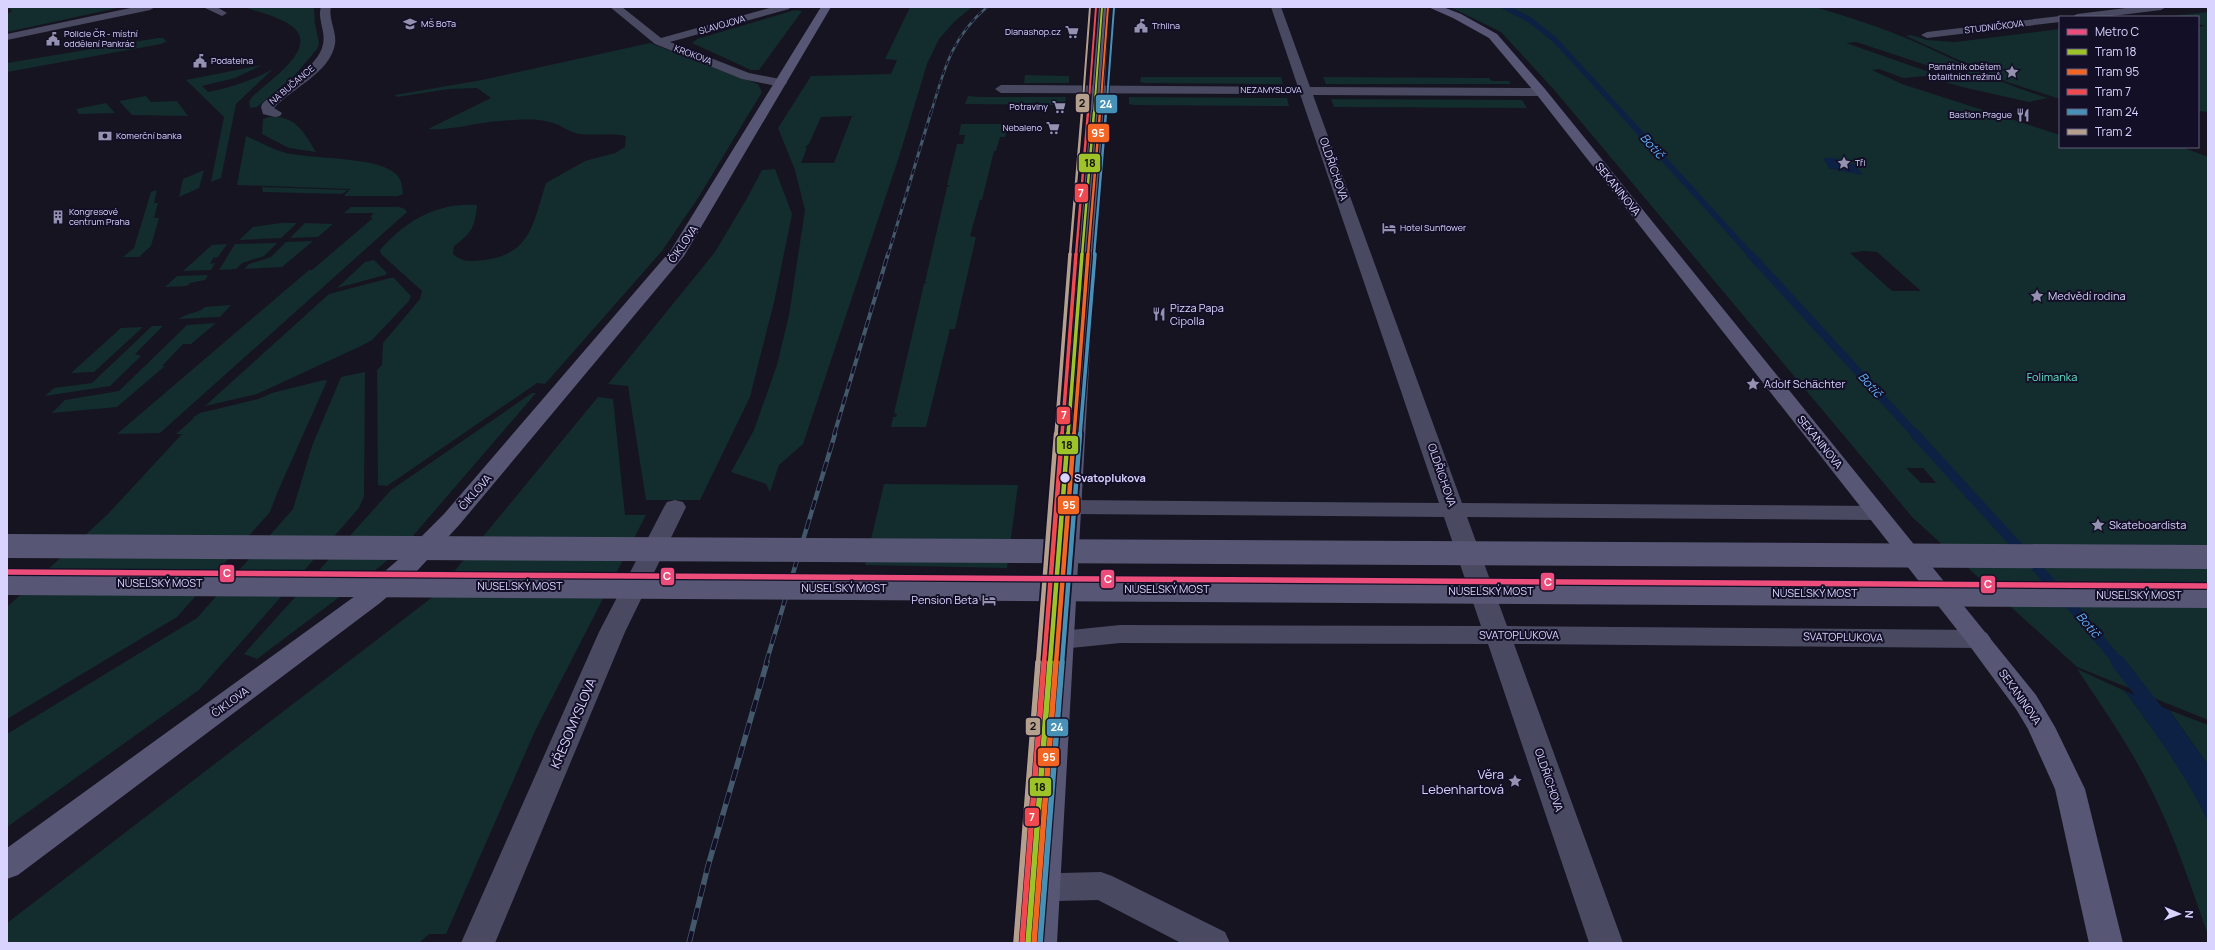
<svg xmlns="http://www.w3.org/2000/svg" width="2215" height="950" font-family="Manrope,sans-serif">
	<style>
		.green { fill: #132c2d; fill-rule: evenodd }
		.water { fill: #0d2144 }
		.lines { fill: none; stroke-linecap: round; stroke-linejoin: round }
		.stream-far4 { stroke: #0d2144; stroke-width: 5.5 }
		.stream-far3 { stroke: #0d2144; stroke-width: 6 }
		.stream-far2 { stroke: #0d2144; stroke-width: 8 }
		.stream-far1 { stroke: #0d2144; stroke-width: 10 }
		.stream { stroke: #0d2144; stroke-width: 14 }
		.street { fill: #4a4962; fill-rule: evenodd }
		.secondary { fill: #575674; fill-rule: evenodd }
		.rail-far4-casing { stroke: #43596b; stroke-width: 2.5 }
		.rail-far3-casing { stroke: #43596b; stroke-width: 3 }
		.rail-far2-casing { stroke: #43596b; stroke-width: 4 }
		.rail-far1-casing { stroke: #43596b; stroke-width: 4.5 }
		.rail-casing { stroke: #43596b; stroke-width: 5.5 }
		.rail-far4 { stroke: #130f26; stroke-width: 1.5; stroke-dasharray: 5; stroke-linecap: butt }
		.rail-far3 { stroke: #130f26; stroke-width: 2; stroke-dasharray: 6; stroke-linecap: butt }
		.rail-far2 { stroke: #130f26; stroke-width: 2.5; stroke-dasharray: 8; stroke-linecap: butt }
		.rail-far1 { stroke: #130f26; stroke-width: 3; stroke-dasharray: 10; stroke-linecap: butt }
		.rail { stroke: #130f26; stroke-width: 4; stroke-dasharray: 12; stroke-linecap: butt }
		.secondary-bridge { stroke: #575674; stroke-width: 24 }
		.tram-1-far4-casing { stroke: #130f26; stroke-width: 3.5 }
		.tram-1-far3-casing { stroke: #130f26; stroke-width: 4.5 }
		.tram-1-far2-casing { stroke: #130f26; stroke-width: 6 }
		.tram-1-far1-casing { stroke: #130f26; stroke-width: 8 }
		.tram-1-casing { stroke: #130f26; stroke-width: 8 }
		.tram-2-far4-casing { stroke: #130f26; stroke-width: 3.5 }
		.tram-2-far3-casing { stroke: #130f26; stroke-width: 4.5 }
		.tram-2-far2-casing { stroke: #130f26; stroke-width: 6 }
		.tram-2-far1-casing { stroke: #130f26; stroke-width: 8 }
		.tram-2-casing { stroke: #130f26; stroke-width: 8 }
		.tram-3-far4-casing { stroke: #130f26; stroke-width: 3.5 }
		.tram-3-far3-casing { stroke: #130f26; stroke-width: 4.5 }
		.tram-3-far2-casing { stroke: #130f26; stroke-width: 6 }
		.tram-3-far1-casing { stroke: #130f26; stroke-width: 8 }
		.tram-3-casing { stroke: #130f26; stroke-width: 8 }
		.tram-4-far4-casing { stroke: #130f26; stroke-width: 3.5 }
		.tram-4-far3-casing { stroke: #130f26; stroke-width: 4.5 }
		.tram-4-far2-casing { stroke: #130f26; stroke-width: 6 }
		.tram-4-far1-casing { stroke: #130f26; stroke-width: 8 }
		.tram-4-casing { stroke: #130f26; stroke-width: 8 }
		.tram-5-far4-casing { stroke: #130f26; stroke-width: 3.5 }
		.tram-5-far3-casing { stroke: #130f26; stroke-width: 4.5 }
		.tram-5-far2-casing { stroke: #130f26; stroke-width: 6 }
		.tram-5-far1-casing { stroke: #130f26; stroke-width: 8 }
		.tram-5-casing { stroke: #130f26; stroke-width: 8 }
		.tram-1-far4 { stroke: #9dc329; stroke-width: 2 }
		.tram-1-far3 { stroke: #9dc329; stroke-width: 2.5 }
		.tram-1-far2 { stroke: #9dc329; stroke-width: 3.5 }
		.tram-1-far1 { stroke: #9dc329; stroke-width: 4.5 }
		.tram-1 { stroke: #9dc329; stroke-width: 5.5 }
		.tram-2-far4 { stroke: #f26522; stroke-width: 2 }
		.tram-2-far3 { stroke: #f26522; stroke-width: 2.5 }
		.tram-2-far2 { stroke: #f26522; stroke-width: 3.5 }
		.tram-2-far1 { stroke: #f26522; stroke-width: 4.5 }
		.tram-2 { stroke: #f26522; stroke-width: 5.5 }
		.tram-3-far4 { stroke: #f04a50; stroke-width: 2 }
		.tram-3-far3 { stroke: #f04a50; stroke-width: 2.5 }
		.tram-3-far2 { stroke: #f04a50; stroke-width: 3.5 }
		.tram-3-far1 { stroke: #f04a50; stroke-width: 4.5 }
		.tram-3 { stroke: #f04a50; stroke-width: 5.5 }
		.tram-4-far4 { stroke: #4891b6; stroke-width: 2 }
		.tram-4-far3 { stroke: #4891b6; stroke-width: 2.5 }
		.tram-4-far2 { stroke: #4891b6; stroke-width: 3.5 }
		.tram-4-far1 { stroke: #4891b6; stroke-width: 4.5 }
		.tram-4 { stroke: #4891b6; stroke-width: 5.5 }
		.tram-5-far4 { stroke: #b5a08e; stroke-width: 2 }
		.tram-5-far3 { stroke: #b5a08e; stroke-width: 2.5 }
		.tram-5-far2 { stroke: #b5a08e; stroke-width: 3.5 }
		.tram-5-far1 { stroke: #b5a08e; stroke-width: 4.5 }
		.tram-5 { stroke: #b5a08e; stroke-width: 5.5 }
		.metro-1-casing { stroke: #130f26; stroke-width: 8 }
		.metro-1 { stroke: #ec4d7b; stroke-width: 5.5 }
		.stop-dot { fill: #d9d4ff; stroke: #130f26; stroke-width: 1.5 }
		.labels { text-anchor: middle; stroke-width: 4; stroke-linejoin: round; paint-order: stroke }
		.far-poi-label { font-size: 9px; fill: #d9d4ff; stroke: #130f26; text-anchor: start }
		.far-street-label { font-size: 9px; fill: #d9d4ff; stroke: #130f26 }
		.street-label { font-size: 11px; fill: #d9d4ff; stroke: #130f26 }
		.poi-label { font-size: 11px; fill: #d9d4ff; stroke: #130f26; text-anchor: start }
		.park-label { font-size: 11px; fill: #5fe0c0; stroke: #130f26 }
		.stop-label { font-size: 11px; font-weight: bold; fill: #d9d4ff; stroke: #130f26; text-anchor: start }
		.water-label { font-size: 12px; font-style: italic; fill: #62b6ff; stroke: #130f26 }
		.near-street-label { font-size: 13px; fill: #d9d4ff; stroke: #130f26 }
		.near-poi-label { font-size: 13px; fill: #d9d4ff; stroke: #130f26; text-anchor: end }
		.line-badge { stroke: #130f26; stroke-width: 1.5 }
		.badge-label { font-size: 11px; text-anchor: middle; font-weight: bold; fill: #fff }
		.pale-badge-label { font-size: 11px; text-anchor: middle; font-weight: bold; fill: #111 }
	</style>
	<rect width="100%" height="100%" fill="#161421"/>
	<path class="green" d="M 7,7 L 122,7 L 7,32 L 7,14 L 12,11 Z
		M 243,7 L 314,7 L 315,24 L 319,43 L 317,49 L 295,75 L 257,107 L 250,108 L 249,101 L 253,96 C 273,77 330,41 281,20 C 269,14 255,11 243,7 Z
		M 910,7 L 972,7 L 954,22 L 939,39 L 927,64 L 899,157 L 803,444 L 779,465 L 770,492 L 766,484 L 731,472 L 754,430 L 777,365 L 789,315 L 805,210 L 795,170 L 778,128 L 811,76 L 891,74 L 897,60 L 885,59 ZM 852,116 L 834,163 L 801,163 L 807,148 L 805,147 L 809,144 L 821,117 Z
		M 1450,7 L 1815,7 C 1848,17 1881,27 1913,41 C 1958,61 2000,84 2048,98 L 2029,102 L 1962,87 L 1925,76 L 1903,78 L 1879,69 L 1872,70 L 1902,84 L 2060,135 L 2060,147 L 2182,147 L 2208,157 L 2208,720 L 2077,667 L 1913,518 L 1556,92 L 1501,32 ZM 1856,42 L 1929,66 L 1936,68 L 1952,66 L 1978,77 L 1958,82 L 1846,43 ZM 1836,158 L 1838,161 L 1849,164 L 1862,174 L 1829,168 ZM 1863,251 L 1877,252 L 1921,291 L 1892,291 L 1850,253 ZM 1906,468 L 1923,468 L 1936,483 L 1921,483 Z
		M 795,10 L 802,11 L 759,70 L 751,70 L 692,43 L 697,39 Z
		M 2208,12 L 2208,112 L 2198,111 L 2198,27 L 2205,26 L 2198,24 L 2198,17 L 2162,17 Z
		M 2060,29 L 2060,99 L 2007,82 L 1906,36 L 1911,35 L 1927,40 L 1955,42 Z
		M 158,38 L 163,38 L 167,41 L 161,44 L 7,72 L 7,63 Z
		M 650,43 L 758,84 L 762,92 L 698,198 L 662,251 L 545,384 L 537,383 L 387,486 L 378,485 L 377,370 L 382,365 L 383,343 L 420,299 L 422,291 L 381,254 L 380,250 C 406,220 438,202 477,205 C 475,227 472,233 454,246 L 453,254 C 463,263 472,261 484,260 C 532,254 533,222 546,183 L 585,161 L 615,153 L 625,147 L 626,136 C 611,132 595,136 580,134 C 569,133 561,124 549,122 C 534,118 516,120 501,121 C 476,122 452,131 428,129 L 491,98 L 477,88 L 449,89 L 397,97 L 395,95 L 482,80 Z
		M 262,65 L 235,78 L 202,86 L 208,92 C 231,87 252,81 273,69 L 236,104 L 221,178 L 211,182 L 224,117 L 186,80 Z
		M 1025,75 L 1063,76 L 1069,76 L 1069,83 L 1024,83 Z
		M 1141,77 L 1281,77 L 1283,84 L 1145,83 L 1140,82 Z
		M 1323,77 L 1489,78 L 1492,81 L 1509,81 L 1511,84 L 1326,84 Z
		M 146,96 L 151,102 L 177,101 L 188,116 L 132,115 L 119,101 Z
		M 968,96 L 980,97 L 1066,97 L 1065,105 L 965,104 Z
		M 1129,97 L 1287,98 L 1289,106 L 1134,105 L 1129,104 Z
		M 1331,99 L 1522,100 L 1527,108 L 1334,107 Z
		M 106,103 L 115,113 L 79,114 L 76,109 Z
		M 269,117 C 296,115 304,133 316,152 L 289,148 L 262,134 L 263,119 Z
		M 961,124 L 1008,124 L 1005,137 L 1000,137 L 996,151 L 994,151 L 982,200 L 980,200 L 970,236 L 976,237 L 955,329 L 950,329 L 926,427 L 891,427 L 893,417 L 896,417 L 897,414 L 894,413 L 924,284 L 928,282 L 925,282 L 947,187 L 950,185 L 947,185 L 957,144 L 963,144 L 965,135 L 959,135 Z
		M 246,136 C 261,142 276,152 292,154 C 316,159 379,157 396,174 C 402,180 402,186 403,194 L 398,196 L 344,196 L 350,189 L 237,185 Z
		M 775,169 L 792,214 L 775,298 L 750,397 L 700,500 L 646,500 L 628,386 L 608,384 L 715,252 L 746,200 L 762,170 Z
		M 204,170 L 199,188 L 179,197 L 183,179 Z
		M 262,187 L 348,190 L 342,194 L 263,192 Z
		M 157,190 L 154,203 L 158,203 L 154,218 L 159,218 L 151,246 L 139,257 L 123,257 L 134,248 L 151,192 Z
		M 351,207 L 399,207 L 405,209 L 407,212 L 160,433 L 117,434 L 309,270 L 312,270 L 373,218 L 370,217 L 374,213 L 344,213 Z
		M 281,223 L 297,223 L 281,238 L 239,240 L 253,227 Z
		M 305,223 L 333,224 L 318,237 L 290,238 Z
		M 313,241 L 282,267 L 244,269 L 249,264 L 271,257 L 286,242 Z
		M 277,243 L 264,256 L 242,263 L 236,269 L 219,270 L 235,244 Z
		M 227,244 L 218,257 L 213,258 L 210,264 L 215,263 L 211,270 L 183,271 L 212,245 Z
		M 374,260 L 387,273 L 385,275 L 337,288 L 365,262 Z
		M 208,275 L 205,280 L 190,283 L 187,286 L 165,287 L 177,276 Z
		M 390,278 L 394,278 L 411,296 L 409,301 L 372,340 L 361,346 L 257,394 L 205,406 L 329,294 Z
		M 231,305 L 220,317 L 179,319 C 187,312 198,314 205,307 Z
		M 216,323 L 191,344 L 183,344 L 162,366 L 165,366 L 117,407 L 52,413 L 65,400 L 119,391 L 187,325 Z
		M 152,326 L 163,326 L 135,354 L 141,356 L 110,386 L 45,396 L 54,388 L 92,383 Z
		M 143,327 L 94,372 L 71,373 L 121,328 Z
		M 365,372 L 364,496 L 359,508 L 199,690 L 7,827 L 7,734 L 197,618 L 293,509 L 312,446 L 341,377 Z
		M 324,380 L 327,381 L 278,491 L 270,512 L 177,617 L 7,719 L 7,607 L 107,515 L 182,434 L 176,434 L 194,418 L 192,418 L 200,413 L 258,399 L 272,393 Z
		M 532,393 L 536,393 L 412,537 L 382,565 L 257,659 L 244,654 L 391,490 Z
		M 598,397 L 613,399 L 625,515 L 646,515 L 535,731 L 446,934 L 429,934 L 419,943 L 7,943 L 7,923 L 434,596 Z
		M 884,484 L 1018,485 L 1007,568 L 865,565 Z
		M 2077,669 L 2125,691 L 2163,743 L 2194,792 L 2208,821 L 2208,935 C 2191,887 2175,837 2152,791 C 2131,748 2103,708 2077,669 Z
		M 2169,710 L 2208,725 L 2208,765 Z"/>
	<path class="water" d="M 1823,158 L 1836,158 L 1838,161 L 1848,161 L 1849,164 L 1855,164 L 1862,175 L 1829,168 Z
		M 2125,691 L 2169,710 L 2208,765 L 2208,821 C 2185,774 2156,733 2125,691 Z"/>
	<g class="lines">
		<path class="stream-far4" d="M 1505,7 L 1530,20 L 1555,40 L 1622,113"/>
		<path class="stream-far3" d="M 1621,112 L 1751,255"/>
		<path class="stream-far2" d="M 1750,254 L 1916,435"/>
		<path class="stream-far1" d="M 1915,434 L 2070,604 L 2119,663"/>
		<path class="stream" d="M 2118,662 L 2156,711"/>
		<path class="street" d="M 135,7 L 155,7 L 150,10 L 7,40 L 7,34 Z
			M 203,7 L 217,7 L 227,13 L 222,16 Z
			M 321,7 L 331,7 C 328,18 337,32 335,44 C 330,73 292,88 274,108 L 282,113 L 280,116 L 275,117 L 263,114 L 261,107 L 262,104 C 279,87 319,68 323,44 C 326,32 317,18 321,7 Z
			M 610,7 L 622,7 L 661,38 L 773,7 L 790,7 L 789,9 L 670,42 L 749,73 L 785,80 L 787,83 L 781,87 L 742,79 L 655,44 Z
			M 1271,7 L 1281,7 L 1310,87 L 1541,88 L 1547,92 L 1541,96 L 1313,95 L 1462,503 L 1876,506 L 1884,508 L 1887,513 L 1884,518 L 1876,520 L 1467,517 L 1507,626 L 1978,630 L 1987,633 L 1991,639 L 1987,645 L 1978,648 L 1514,644 L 1623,943 L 1589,943 L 1488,644 L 1120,643 L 1061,649 L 1052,646 L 1048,640 L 1052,634 L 1061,631 L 1120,625 L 1481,626 L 1444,517 L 1070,514 L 1062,512 L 1059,507 L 1062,502 L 1070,500 L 1439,503 L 1300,94 L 1001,93 L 995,89 L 1001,85 L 1298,87 Z
			M 2134,7 L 2166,7 L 2161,10 L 2104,17 L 2072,17 L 2077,14 Z
			M 2060,16 L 2064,17 L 2060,17 L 2060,22 L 1927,38 L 1921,35 L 1927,32 Z
			M 675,500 L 683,502 L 686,507 L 625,632 L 495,943 L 461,943 L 599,632 L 664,507 L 667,502 Z
			M 1044,865 L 1061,873 L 1101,872 L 1112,876 L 1225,932 L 1230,943 L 1181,943 L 1098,900 L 1057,901 L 1046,897 L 1033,889 L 1028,879 L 1033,869 Z"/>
		<path class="secondary" d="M 821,7 L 831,7 L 684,256 L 460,524 L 417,571 L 380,603 L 18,875 L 7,879 L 7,848 L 362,591 L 399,559 L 444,514 L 671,250 Z
			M 1099,7 L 1109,7 L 1057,943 L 1023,943 Z
			M 1428,7 L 1443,7 L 1461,14 L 1497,34 L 1545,89 L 2036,695 L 2055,727 L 2085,789 L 2123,943 L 2089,943 L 2055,789 L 2028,729 L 2016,709 L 1969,645 L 1537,95 L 1489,38 L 1453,18 Z"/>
		<g class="rail-far4-casing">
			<path id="rail-far4" d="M 931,113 C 944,70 951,38 987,7"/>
		</g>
		<g class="rail-far3-casing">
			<path id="rail-far3" d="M 888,255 L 931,112"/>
		</g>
		<g class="rail-far2-casing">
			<path id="rail-far2" d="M 834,435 L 888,254"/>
		</g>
		<g class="rail-far1-casing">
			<path id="rail-far1" d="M 766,663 L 835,434"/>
		</g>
		<g class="rail-casing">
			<path id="rail" d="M 689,943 L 708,866 L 767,662"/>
		</g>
		<use href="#rail-far4" class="rail-far4"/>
		<use href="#rail-far3" class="rail-far3"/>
		<use href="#rail-far2" class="rail-far2"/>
		<use href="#rail-far1" class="rail-far1"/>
		<use href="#rail" class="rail"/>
		<path class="secondary-bridge" d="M 7,546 L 2208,557
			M 7,583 L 2208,596"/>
		<g class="tram-1-far4-casing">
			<path id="tram-1-far4" d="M 1094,113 L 1102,7"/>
		</g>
		<g class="tram-1-far3-casing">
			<path id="tram-1-far3" d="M 1082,255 L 1094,112"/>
		</g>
		<g class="tram-1-far2-casing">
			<path id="tram-1-far2" d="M 1068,435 L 1082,254"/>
		</g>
		<g class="tram-1-far1-casing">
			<path id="tram-1-far1" d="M 1050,663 L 1068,434"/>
		</g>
		<g class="tram-1-casing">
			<path id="tram-1" d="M 1028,943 L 1050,662"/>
		</g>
		<g class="tram-2-far4-casing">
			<path id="tram-2-far4" d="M 1100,113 L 1108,7"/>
		</g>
		<g class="tram-2-far3-casing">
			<path id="tram-2-far3" d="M 1088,255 L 1100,112"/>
		</g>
		<g class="tram-2-far2-casing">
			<path id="tram-2-far2" d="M 1074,435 L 1088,254"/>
		</g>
		<g class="tram-2-far1-casing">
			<path id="tram-2-far1" d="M 1056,663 L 1074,434"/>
		</g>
		<g class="tram-2-casing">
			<path id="tram-2" d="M 1034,943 L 1056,662"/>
		</g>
		<g class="tram-3-far4-casing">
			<path id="tram-3-far4" d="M 1088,113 L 1096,7"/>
		</g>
		<g class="tram-3-far3-casing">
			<path id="tram-3-far3" d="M 1076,255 L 1088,112"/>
		</g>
		<g class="tram-3-far2-casing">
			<path id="tram-3-far2" d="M 1062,435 L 1076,254"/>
		</g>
		<g class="tram-3-far1-casing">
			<path id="tram-3-far1" d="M 1044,663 L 1062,434"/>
		</g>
		<g class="tram-3-casing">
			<path id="tram-3" d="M 1022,943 L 1044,662"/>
		</g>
		<g class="tram-4-far4-casing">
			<path id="tram-4-far4" d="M 1106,113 L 1114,8"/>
		</g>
		<g class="tram-4-far3-casing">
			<path id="tram-4-far3" d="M 1094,255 L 1106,112"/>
		</g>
		<g class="tram-4-far2-casing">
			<path id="tram-4-far2" d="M 1080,435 L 1095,254"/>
		</g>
		<g class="tram-4-far1-casing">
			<path id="tram-4-far1" d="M 1062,663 L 1080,434"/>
		</g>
		<g class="tram-4-casing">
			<path id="tram-4" d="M 1040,943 L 1062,662"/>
		</g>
		<g class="tram-5-far4-casing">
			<path id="tram-5-far4" d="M 1082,113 L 1090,7"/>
		</g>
		<g class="tram-5-far3-casing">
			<path id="tram-5-far3" d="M 1070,255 L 1082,112"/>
		</g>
		<g class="tram-5-far2-casing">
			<path id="tram-5-far2" d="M 1056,435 L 1070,254"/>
		</g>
		<g class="tram-5-far1-casing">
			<path id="tram-5-far1" d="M 1038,663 L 1056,434"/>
		</g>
		<g class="tram-5-casing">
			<path id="tram-5" d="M 1016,942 L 1038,662"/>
		</g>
		<use href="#tram-1-far4" class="tram-1-far4"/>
		<use href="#tram-1-far3" class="tram-1-far3"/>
		<use href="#tram-1-far2" class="tram-1-far2"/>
		<use href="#tram-1-far1" class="tram-1-far1"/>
		<use href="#tram-1" class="tram-1"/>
		<use href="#tram-2-far4" class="tram-2-far4"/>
		<use href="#tram-2-far3" class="tram-2-far3"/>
		<use href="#tram-2-far2" class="tram-2-far2"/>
		<use href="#tram-2-far1" class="tram-2-far1"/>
		<use href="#tram-2" class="tram-2"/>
		<use href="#tram-3-far4" class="tram-3-far4"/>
		<use href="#tram-3-far3" class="tram-3-far3"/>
		<use href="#tram-3-far2" class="tram-3-far2"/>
		<use href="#tram-3-far1" class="tram-3-far1"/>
		<use href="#tram-3" class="tram-3"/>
		<use href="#tram-4-far4" class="tram-4-far4"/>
		<use href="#tram-4-far3" class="tram-4-far3"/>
		<use href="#tram-4-far2" class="tram-4-far2"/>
		<use href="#tram-4-far1" class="tram-4-far1"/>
		<use href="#tram-4" class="tram-4"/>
		<use href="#tram-5-far4" class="tram-5-far4"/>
		<use href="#tram-5-far3" class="tram-5-far3"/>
		<use href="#tram-5-far2" class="tram-5-far2"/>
		<use href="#tram-5-far1" class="tram-5-far1"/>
		<use href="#tram-5" class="tram-5"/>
		<g class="metro-1-casing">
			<path id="metro-1" d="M 7,572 L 2208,586"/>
		</g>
		<use href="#metro-1" class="metro-1"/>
	</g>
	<defs>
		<g id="school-bare" transform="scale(1.08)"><path d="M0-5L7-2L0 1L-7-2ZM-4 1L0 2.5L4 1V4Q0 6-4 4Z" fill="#9591b1" stroke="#130f26" stroke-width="2.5" paint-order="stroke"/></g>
		<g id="civic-bare" transform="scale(1.08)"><path d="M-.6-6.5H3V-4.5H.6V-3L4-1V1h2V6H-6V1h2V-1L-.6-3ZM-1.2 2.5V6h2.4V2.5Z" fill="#9591b1" stroke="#130f26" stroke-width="2.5" paint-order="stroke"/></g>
		<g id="supermarket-bare" transform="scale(1.08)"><path d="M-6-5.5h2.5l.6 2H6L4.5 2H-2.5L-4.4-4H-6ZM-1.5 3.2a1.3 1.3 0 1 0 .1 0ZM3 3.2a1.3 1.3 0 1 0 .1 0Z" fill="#9591b1" stroke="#130f26" stroke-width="2.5" paint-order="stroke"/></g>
		<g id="sight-bare" transform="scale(1.08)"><path d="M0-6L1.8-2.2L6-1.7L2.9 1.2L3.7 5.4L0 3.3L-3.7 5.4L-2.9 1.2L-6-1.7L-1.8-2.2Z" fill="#9591b1" stroke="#130f26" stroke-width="2.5" paint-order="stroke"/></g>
		<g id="restaurant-bare" transform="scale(1.08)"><path d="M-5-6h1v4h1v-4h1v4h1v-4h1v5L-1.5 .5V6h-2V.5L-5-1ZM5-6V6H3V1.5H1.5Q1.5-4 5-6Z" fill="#9591b1" stroke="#130f26" stroke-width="2.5" paint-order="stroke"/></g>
		<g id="bank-bare" transform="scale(1.08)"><path d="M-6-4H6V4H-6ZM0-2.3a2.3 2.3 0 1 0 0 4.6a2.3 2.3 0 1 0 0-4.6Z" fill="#9591b1" stroke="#130f26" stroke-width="2.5" paint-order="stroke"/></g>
		<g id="building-bare" transform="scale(1.08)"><path d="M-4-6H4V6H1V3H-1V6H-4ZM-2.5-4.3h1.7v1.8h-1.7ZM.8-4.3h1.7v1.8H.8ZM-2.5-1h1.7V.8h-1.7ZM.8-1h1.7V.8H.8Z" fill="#9591b1" stroke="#130f26" stroke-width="2.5" paint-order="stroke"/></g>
		<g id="hotel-bare" transform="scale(1.08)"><path d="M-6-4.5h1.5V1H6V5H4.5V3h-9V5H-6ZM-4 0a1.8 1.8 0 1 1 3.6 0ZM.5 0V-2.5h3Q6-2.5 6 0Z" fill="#9591b1" stroke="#130f26" stroke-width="2.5" paint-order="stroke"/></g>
	</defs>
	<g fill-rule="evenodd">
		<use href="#school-bare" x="410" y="24"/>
		<use href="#civic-bare" x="1141" y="26"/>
		<use href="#supermarket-bare" x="1072" y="32"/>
		<use href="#civic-bare" x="53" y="39"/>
		<use href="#civic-bare" x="200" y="61"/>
		<use href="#sight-bare" x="2012" y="72"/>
		<use href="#supermarket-bare" x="1059" y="107"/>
		<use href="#restaurant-bare" x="2023" y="115"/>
		<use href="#supermarket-bare" x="1053" y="128"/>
		<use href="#bank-bare" x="105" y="136"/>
		<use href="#sight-bare" x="1844" y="163"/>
		<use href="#building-bare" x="58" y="217"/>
		<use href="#hotel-bare" x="1389" y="228"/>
		<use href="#sight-bare" x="2037" y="296"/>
		<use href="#restaurant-bare" x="1159" y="314"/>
		<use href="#sight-bare" x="1753" y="384"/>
		<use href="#sight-bare" x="2098" y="525"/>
		<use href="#hotel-bare" x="989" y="600"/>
		<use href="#sight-bare" x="1515" y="781"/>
	</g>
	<circle class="stop-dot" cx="1065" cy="478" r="5.5"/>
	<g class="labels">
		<g class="far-poi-label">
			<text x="421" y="27">MŠ BoTa</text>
			<text x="1152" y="29">Trhlina</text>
			<text x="1061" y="35" text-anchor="end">Dianashop.cz</text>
			<text x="64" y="37">Policie ČR - místní<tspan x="64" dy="10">oddělení Pankrác</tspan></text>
			<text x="211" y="64">Podatelna</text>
			<text x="2001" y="70" text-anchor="end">Památník obětem<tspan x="2001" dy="10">totalitních režimů</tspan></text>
			<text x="1048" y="110" text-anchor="end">Potraviny</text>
			<text x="2012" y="118" text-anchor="end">Bastion Prague</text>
			<text x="1042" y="131" text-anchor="end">Nebaleno</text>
			<text x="116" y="139">Komerční banka</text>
			<text x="1855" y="166">Tři</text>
			<text x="69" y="215">Kongresové<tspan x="69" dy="10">centrum Praha</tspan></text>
			<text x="1400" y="231">Hotel Sunflower</text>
		</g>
		<g class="far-street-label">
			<text transform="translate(722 25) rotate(-16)" y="3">SLAVOJOVA</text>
			<text transform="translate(1994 27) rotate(-7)" y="3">STUDNIČKOVA</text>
			<text transform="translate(693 55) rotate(21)" y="3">KROKOVA</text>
			<text transform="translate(292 85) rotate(-40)" y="3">NA BUČANCE</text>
			<text x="1271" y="93">NEZAMYSLOVA</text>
		</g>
		<g class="street-label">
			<text transform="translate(1334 169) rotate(71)" y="4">OLDŘICHOVA</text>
			<text transform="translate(1618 189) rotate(51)" y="4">SEKANINOVA</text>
			<text transform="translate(683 244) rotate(-55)" y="4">ČIKLOVA</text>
			<text transform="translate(1820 442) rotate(51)" y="4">SEKANINOVA</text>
			<text transform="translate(1442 475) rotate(71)" y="4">OLDŘICHOVA</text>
			<text transform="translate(475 492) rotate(-49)" y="4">ČIKLOVA</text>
			<text x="160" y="587">NUSELSKÝ MOST</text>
			<text x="520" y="590">NUSELSKÝ MOST</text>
			<text x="844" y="592">NUSELSKÝ MOST</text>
			<text x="1167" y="593">NUSELSKÝ MOST</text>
			<text x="1491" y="595">NUSELSKÝ MOST</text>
			<text x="1815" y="597">NUSELSKÝ MOST</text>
			<text x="2139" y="599">NUSELSKÝ MOST</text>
			<text x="1519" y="639">SVATOPLUKOVA</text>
			<text transform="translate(1843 637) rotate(1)" y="4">SVATOPLUKOVA</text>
			<text transform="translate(2020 697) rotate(55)" y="4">SEKANINOVA</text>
			<text transform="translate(230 702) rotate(-36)" y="4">ČIKLOVA</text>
			<text transform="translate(1549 780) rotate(71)" y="4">OLDŘICHOVA</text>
		</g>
		<g class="poi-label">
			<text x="2048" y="300">Medvědí rodina</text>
			<text x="1170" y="312">Pizza Papa<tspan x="1170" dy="13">Cipolla</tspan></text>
			<text x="1764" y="388">Adolf Schӓchter</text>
			<text x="2109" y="529">Skateboardista</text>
			<text x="978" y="604" text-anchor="end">Pension Beta</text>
		</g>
		<g class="park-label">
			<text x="2052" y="381">Folimanka</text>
		</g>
		<g class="stop-label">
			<text x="1074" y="482">Svatoplukova</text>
		</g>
		<g class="water-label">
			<text transform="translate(1652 146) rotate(48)" y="4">Botič</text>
			<text transform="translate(1870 385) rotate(48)" y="4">Botič</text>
			<text transform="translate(2088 625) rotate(50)" y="4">Botič</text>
		</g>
		<g class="near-street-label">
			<text transform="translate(573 723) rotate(-67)" y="5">KŘESOMYSLOVA</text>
		</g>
		<g class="near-poi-label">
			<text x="1504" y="779">Věra<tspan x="1504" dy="15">Lebenhartová</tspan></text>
		</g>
	</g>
	<g class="line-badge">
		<rect x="1075" y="93" width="15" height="20" rx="4" fill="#b5a08e"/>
		<rect x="1095" y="94" width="23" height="20" rx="4" fill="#4891b6"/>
		<rect x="1087" y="123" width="23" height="20" rx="4" fill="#f26522"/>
		<rect x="1078" y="153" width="23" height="20" rx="4" fill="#9dc329"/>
		<rect x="1074" y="183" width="15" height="20" rx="4" fill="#f04a50"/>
		<rect x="1056" y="406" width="15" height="19" rx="4" fill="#f04a50"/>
		<rect x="1056" y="435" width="23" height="20" rx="4" fill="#9dc329"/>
		<rect x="1057" y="495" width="23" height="20" rx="4" fill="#f26522"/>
		<rect x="219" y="564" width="16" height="19" rx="4" fill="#ec4d7b"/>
		<rect x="660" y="567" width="15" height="19" rx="4" fill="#ec4d7b"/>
		<rect x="1100" y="569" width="15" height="20" rx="4" fill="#ec4d7b"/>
		<rect x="1540" y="572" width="15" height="19" rx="4" fill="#ec4d7b"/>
		<rect x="1980" y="575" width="16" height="19" rx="4" fill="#ec4d7b"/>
		<rect x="1025" y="717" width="16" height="19" rx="4" fill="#b5a08e"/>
		<rect x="1046" y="718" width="23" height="19" rx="4" fill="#4891b6"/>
		<rect x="1037" y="747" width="23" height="20" rx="4" fill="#f26522"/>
		<rect x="1029" y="777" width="23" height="20" rx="4" fill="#9dc329"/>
		<rect x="1024" y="807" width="16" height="20" rx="4" fill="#f04a50"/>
	</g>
	<g class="badge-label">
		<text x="1106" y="108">24</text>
		<text x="1098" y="137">95</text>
		<text x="1081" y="197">7</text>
		<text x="1064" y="419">7</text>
		<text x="1069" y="509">95</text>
		<text x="227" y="577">C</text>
		<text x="667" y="580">C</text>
		<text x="1108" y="583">C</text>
		<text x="1548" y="586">C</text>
		<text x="1988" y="588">C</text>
		<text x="1057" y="731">24</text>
		<text x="1049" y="761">95</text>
		<text x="1032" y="821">7</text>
	</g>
	<g class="pale-badge-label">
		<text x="1082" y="107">2</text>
		<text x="1090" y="167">18</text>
		<text x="1067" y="449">18</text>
		<text x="1033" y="730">2</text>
		<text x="1040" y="791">18</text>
	</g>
	<rect width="2215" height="950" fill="none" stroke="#d9d4ff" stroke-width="16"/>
	<rect x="2059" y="16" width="140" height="132" fill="#130f26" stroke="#625e7d"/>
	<rect x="2067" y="29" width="20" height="6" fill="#ec4d7b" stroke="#625e7d"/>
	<text x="2095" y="36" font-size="12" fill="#d9d4ff">Metro C</text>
	<rect x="2067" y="49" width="20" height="6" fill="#9dc329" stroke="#625e7d"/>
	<text x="2095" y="56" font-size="12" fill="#d9d4ff">Tram 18</text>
	<rect x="2067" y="69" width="20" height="6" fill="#f26522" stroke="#625e7d"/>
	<text x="2095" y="76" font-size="12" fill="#d9d4ff">Tram 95</text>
	<rect x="2067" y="89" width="20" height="6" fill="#f04a50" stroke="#625e7d"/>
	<text x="2095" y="96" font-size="12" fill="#d9d4ff">Tram 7</text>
	<rect x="2067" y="109" width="20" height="6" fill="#4891b6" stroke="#625e7d"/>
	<text x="2095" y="116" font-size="12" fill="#d9d4ff">Tram 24</text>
	<rect x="2067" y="129" width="20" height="6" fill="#b5a08e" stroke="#625e7d"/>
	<text x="2095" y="136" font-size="12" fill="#d9d4ff">Tram 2</text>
	<g transform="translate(2179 914) rotate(92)" stroke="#130f26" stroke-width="3" paint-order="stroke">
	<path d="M0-3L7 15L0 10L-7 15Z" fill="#d9d4ff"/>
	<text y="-6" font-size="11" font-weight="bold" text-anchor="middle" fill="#d9d4ff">N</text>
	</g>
</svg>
